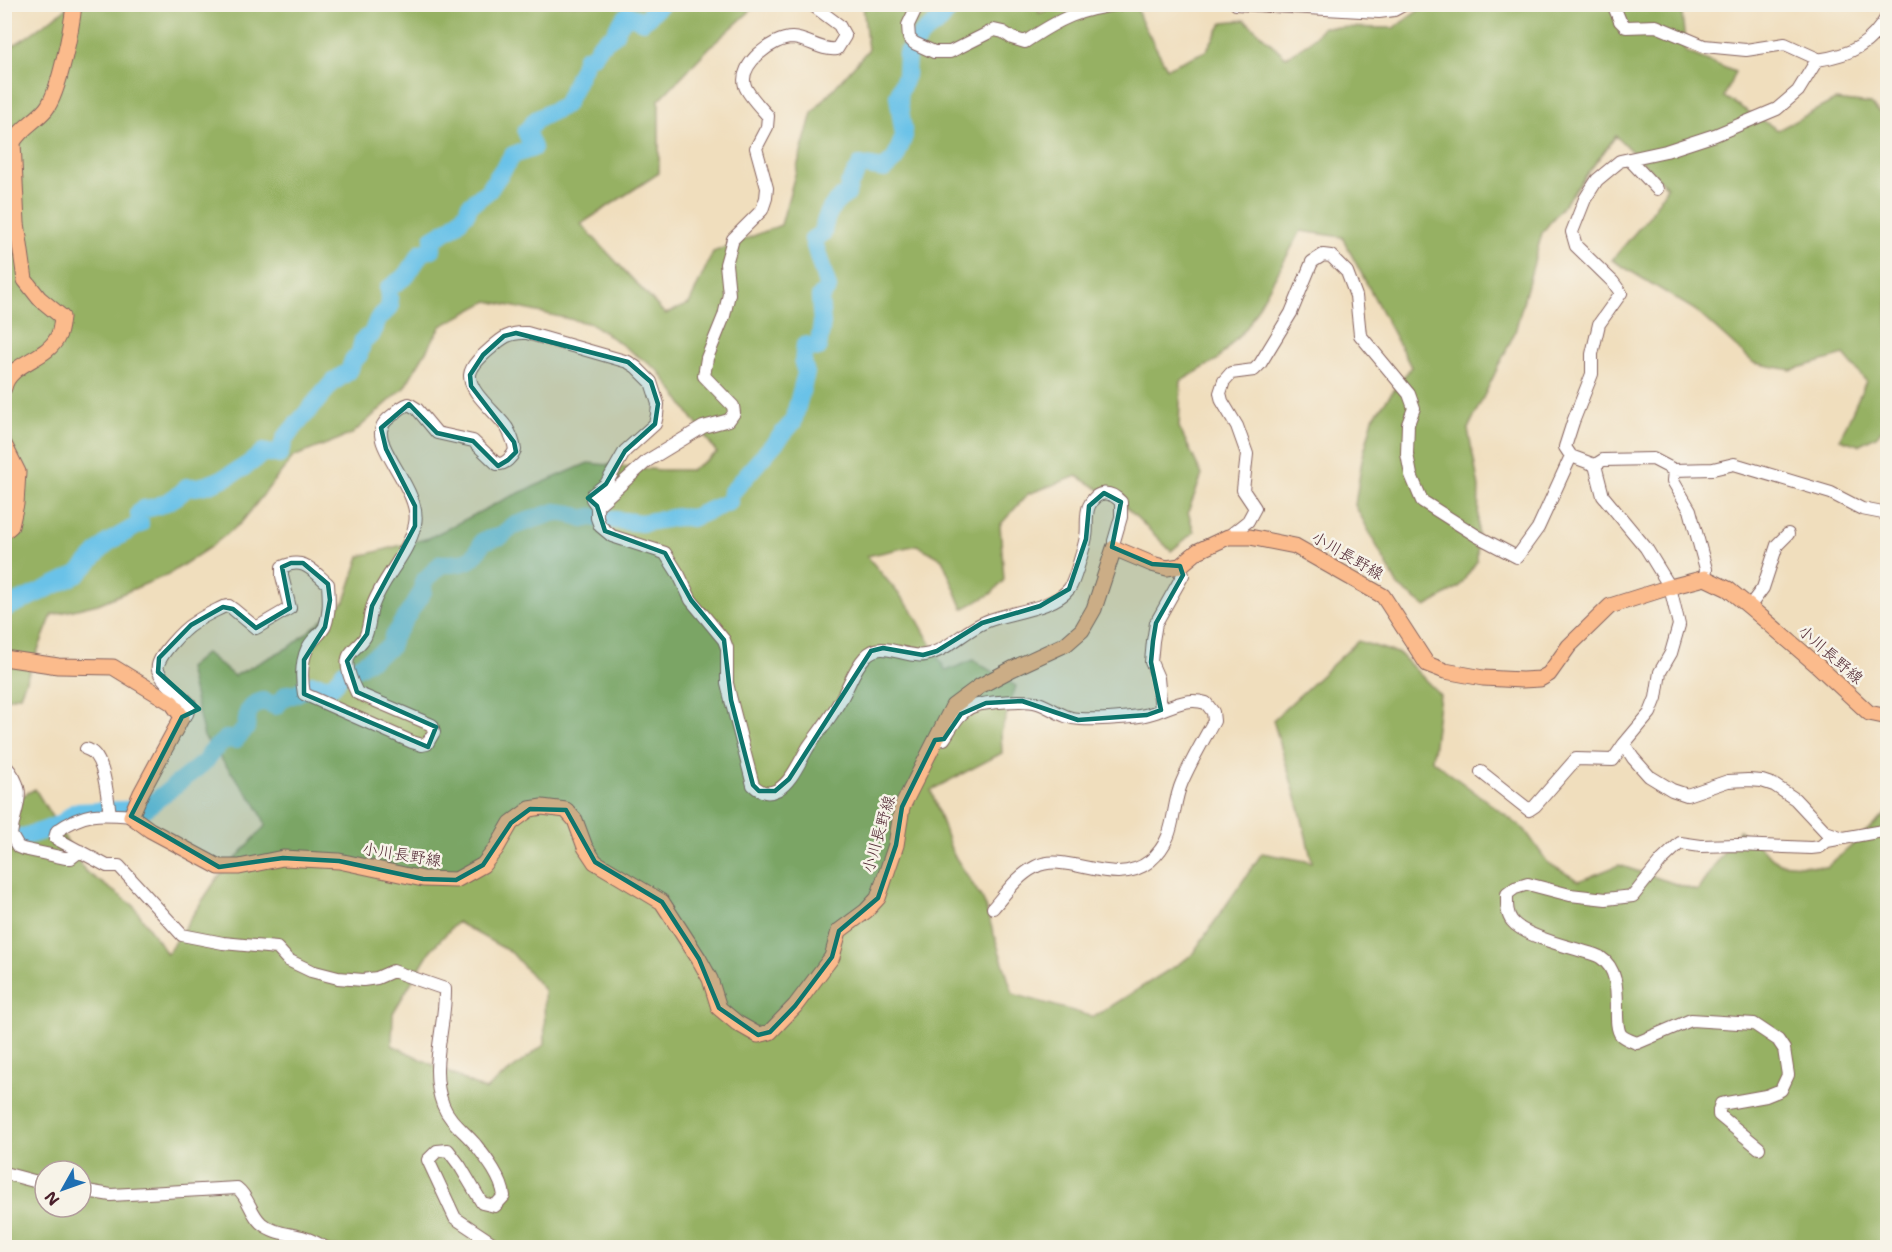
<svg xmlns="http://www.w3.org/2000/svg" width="1892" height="1252" font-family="'Shantell Sans','Klee One',sans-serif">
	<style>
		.forest { fill: #96b163; stroke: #706847; stroke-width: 1.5; fill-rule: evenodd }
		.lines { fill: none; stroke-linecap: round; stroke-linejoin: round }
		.river { stroke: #6ac2e8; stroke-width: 18 }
		.minor-casing { stroke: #84625e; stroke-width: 14 }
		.major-casing { stroke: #84625e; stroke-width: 17 }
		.minor { stroke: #fff; stroke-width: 12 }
		.major { stroke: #fbbb8c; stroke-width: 15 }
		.marked { fill: #0f766e; fill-opacity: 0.2; stroke: #0f766e; stroke-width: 4.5; stroke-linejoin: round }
		.labels { text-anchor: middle; stroke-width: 5; stroke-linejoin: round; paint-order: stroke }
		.street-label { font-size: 16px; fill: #4a1f2b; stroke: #f7f3e8 }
	</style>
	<rect width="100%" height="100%" fill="#f7f3e8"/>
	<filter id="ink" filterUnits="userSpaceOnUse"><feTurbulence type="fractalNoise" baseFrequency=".0167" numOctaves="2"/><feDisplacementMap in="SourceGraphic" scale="12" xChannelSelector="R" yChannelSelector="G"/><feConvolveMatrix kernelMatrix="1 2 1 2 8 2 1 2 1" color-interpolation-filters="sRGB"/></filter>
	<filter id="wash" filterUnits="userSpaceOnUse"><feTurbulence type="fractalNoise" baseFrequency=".008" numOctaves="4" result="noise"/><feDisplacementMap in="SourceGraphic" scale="24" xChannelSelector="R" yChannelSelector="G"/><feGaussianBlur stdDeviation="1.35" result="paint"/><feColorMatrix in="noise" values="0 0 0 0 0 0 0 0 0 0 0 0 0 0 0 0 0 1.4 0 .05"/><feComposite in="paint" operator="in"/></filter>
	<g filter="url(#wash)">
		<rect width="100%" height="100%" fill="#f0debd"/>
		<path class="forest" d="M 1038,4 L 1039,13 L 1065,5 L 1136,5 L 1141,20 L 1167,68 L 1206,51 L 1223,22 L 1245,20 L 1286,57 L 1310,42 L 1323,27 L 1394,28 L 1426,5 L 1681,5 L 1686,52 L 1735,72 L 1724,97 L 1778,130 L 1835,100 L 1871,104 L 1887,120 L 1888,424 L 1876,436 L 1858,445 L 1840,439 L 1866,381 L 1844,355 L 1791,370 L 1754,363 L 1695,310 L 1612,260 L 1650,215 L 1667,187 L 1616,136 L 1542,233 L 1515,332 L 1468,429 L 1479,487 L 1477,561 L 1459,587 L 1426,607 L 1398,586 L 1355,505 L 1362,460 L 1373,418 L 1411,367 L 1342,237 L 1301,231 L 1247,327 L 1217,360 L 1181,381 L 1179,427 L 1202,475 L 1188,512 L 1194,532 L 1171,551 L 1121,502 L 1077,476 L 1028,494 L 1000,525 L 1004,580 L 991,594 L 963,609 L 942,559 L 917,545 L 867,556 L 912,610 L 946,671 L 973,660 L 1016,686 L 1001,732 L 1002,753 L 931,790 L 952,852 L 983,900 L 1013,994 L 1094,1017 L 1191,956 L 1262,853 L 1312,862 L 1300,811 L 1273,720 L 1358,641 L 1400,654 L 1440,695 L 1432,760 L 1525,830 L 1548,863 L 1579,881 L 1619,865 L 1697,891 L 1739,830 L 1779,863 L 1827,867 L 1887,813 L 1887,1247 L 5,1247 L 5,805 L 35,789 L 85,871 L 133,905 L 167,954 L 216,880 L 266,825 L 256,804 L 204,737 L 188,668 L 206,653 L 234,676 L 291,646 L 345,601 L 360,556 L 429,538 L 503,500 L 588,463 L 660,470 L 691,470 L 717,453 L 659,371 L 592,324 L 488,301 L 441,326 L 404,388 L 352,434 L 293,457 L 241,523 L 209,548 L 169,574 L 98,604 L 52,615 L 20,695 L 5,699 L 4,47 L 8,49 L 25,38 L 71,5 L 757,5 L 709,48 L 659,100 L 659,173 L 581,224 L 665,314 L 689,304 L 713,252 L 781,225 L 812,113 L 868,50 L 863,5 ZM 457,922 L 512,953 L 544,990 L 545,1044 L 485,1090 L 392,1045 L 393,1013 L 430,951 ZM 45,1171 L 81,1171 L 81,1207 L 45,1207 Z"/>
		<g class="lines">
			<path class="river" d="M 4,609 L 78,574 L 107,543 L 140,524 L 139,513 L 143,509 C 158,508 178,498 187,487 C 208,490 249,467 263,452 L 279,455 L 285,438 L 333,382 L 349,371 L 353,360 L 359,355 L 363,340 L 372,334 L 378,319 L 390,307 L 388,289 L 407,275 L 421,253 L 432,249 L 433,239 L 453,227 L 467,212 L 469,206 L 488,191 L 513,155 L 533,148 L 526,131 L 537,119 L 565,105 L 583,67 L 585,59 L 594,55 L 601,44 L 614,35 L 619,25 L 628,15 L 643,21 L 661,4
				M 4,843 L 45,830 L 62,823 L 75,812 L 145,809 L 206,761 L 212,751 L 226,739 L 235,740 L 246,728 L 248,712 L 255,704 L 263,701 L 276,706 L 287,694 L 293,695 L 313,684 L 332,687 L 344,672 L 358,667 L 390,647 L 393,637 L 423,591 L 423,582 L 441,564 C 464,564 473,564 483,541 L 501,536 L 513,526 L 555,512 L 571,514 L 583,519 L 591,517 L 641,523 L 678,517 L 692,518 L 729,502 L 731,493 L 793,422 L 806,373 L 803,363 L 805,345 L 818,348 L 822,324 L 820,297 L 828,288 L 813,239 L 823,233 C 825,217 832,202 847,194 L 849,185 L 861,165 L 884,169 L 895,159 L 904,136 L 898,96 L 906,75 L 907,53 L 922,34 L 940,21 L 953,4"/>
		</g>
	</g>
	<g filter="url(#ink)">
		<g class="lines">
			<g class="minor-casing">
				<path id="minor" d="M 918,4 L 908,25 L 909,38 L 914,43 L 934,52 L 950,52 L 994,30 L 1003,32 L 1012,38 L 1025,42 C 1061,18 1079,9 1123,4
					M 1236,4 L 1379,12 L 1394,10 L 1405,4
					M 1613,4 L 1620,21 L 1626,27 L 1656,26 L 1704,46 L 1746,50 L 1785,44 L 1818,59
					M 1880,28 L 1888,50
					M 1629,159 L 1657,189
					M 1595,465 L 1603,460 L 1653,459 L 1674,470 L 1713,469 L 1734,464 L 1831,493 L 1862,509 L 1888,514
					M 1674,470 L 1673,481 L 1690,510 L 1706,569 L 1705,578
					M 597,506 L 647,461 L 703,427 L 729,420 L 734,413 L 733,406 L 704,376 L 707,358 L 724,316 L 729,294 L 726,264 L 733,239 L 762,210 L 766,198 L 767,188 L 756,148 L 767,127 L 768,116 C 762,109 748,95 745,86 C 738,64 773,38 792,38 C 809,39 820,51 837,49 L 845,36 L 839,25 L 811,4
					M 1228,537 L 1248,521 L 1255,508 L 1243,490 L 1247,454 L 1237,426 L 1222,401 L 1220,393 L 1224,381 L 1231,373 L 1254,370 L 1260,364 L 1291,313 L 1312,262 L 1323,255 L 1331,256 L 1347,272 L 1356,296 L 1360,335 L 1409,394 L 1414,408 L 1408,424 L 1407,454 L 1411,475 L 1422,501 L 1477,536 L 1517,557 L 1538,528 L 1571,456
					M 1749,607 L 1763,588 L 1777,545 L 1788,534
					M 1161,710 L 1158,678 L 1151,662 L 1153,641 L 1156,623 L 1183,575 L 1180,566
					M 182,717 L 187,714 L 190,704 C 180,693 164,685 158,670 C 154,659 184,629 194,623 C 203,616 213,612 223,607 L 229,606 L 233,609 L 256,628 L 290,608 L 282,576 L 282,567 C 304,557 312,570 328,584 C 329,598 330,612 325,626 C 322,633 315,637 310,644 C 301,657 301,678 304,694 L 412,742 L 422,745 L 427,744 L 434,732 L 432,725 L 357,693 C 352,683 343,664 350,654 C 355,647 361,644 365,637 C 370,627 369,615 373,605 C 383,577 409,554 415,524 C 422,492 373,448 382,427 C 384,421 389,418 394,414 C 399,409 403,406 409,404 L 417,409 L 437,433 L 473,441 L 497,464 C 505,465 512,457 515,450 C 514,442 511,435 507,428 C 497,413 469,393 470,375 C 471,365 483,355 490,349 C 502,338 509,332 527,333 L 628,362 L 636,367 L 651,382 L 658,404 L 657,415 L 655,424 L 625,451 L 606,484 L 593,494 L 592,499 L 597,506 L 597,518 L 600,526 L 612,536 L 665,553 L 679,575 L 691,600 L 724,640 L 727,648 L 727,683 L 731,700 L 753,785 C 760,792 767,795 777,790 C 792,782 800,760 809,746 C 820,731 831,717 840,701 C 849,687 853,670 865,657 C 882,638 903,659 925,655 C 947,651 964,631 985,622 C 1007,612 1052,610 1069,589 C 1074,583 1084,547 1086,537 C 1088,528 1085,515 1089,506 C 1097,489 1111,491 1121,502 L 1121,517 L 1114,541 L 1114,548
					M 936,740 L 944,739 C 952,727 959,711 974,706 C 986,702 1026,699 1038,703 C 1053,708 1064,719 1080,719 C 1096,720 1135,718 1149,714 C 1169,709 1184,696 1206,703 L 1213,712 L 1214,721 C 1203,741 1191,761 1182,782 C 1170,809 1178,837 1150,861 C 1114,890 1067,850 1035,867 C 1017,876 1006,893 993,908
					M 86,749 C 105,753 107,797 110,814
					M 4,764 C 30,793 15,803 11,835 L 18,847 L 23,849 L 65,858 L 71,858 L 80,851
					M 1481,772 L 1529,810 L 1535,806 L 1576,759 L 1613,760 L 1624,744
					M 131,816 C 99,813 84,812 57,831 L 55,838 L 107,866 L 119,866 L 182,935 L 223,943 L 277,948 L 288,960 L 311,971 L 338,978 L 363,980 L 377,978 L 393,971 L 445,989 C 446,1028 428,1067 443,1105 C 449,1121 464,1131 475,1144 C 486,1158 502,1178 504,1196 L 495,1206 L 482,1203 L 460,1166 L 448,1150 L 437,1151 L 428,1160 L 455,1218 L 491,1242 L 495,1248
					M 1843,838 L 1826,832 L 1795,799 L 1774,785 L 1762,781 L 1748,780 L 1728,781 L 1687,795 L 1672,790 L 1649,776 L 1633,758 L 1624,744 L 1650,713 L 1656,698 L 1660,672 L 1671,653 L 1679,625 L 1670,587 L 1646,548 L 1603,496 L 1595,465 L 1571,456 L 1565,447 L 1573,422 L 1592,374 L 1592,354 L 1599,324 L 1621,293 L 1613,282 L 1576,246 L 1572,232 L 1585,199 L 1597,180 L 1620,161 L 1666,151 L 1715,135 L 1777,109 L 1798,91 L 1817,60 C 1851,55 1871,45 1888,15
					M 1759,1148 L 1719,1115 L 1719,1110 L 1721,1104 L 1766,1096 L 1781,1090 L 1788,1075 L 1784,1049 L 1778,1040 L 1754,1024 L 1691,1020 L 1637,1043 C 1632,1041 1625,1039 1621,1035 C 1610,1021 1628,975 1600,957 C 1595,954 1585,952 1579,950 C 1561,945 1523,935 1512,921 C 1506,913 1507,903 1507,894 L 1515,888 L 1528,884 L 1570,895 L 1606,899 L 1633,896 L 1661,861 L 1680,843 L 1701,846 L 1737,845 L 1811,848 L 1820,847 L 1827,841 L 1888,830
					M 4,1173 L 45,1184
					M 81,1190 L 111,1195 L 237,1188 C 249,1197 250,1213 261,1223 C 274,1234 289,1233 305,1238 C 312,1240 319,1244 326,1248"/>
			</g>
			<g class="major-casing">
				<path id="major" d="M 4,388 C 9,362 48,360 58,336 C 61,331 61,323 62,317 L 39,298 L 25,280 L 17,223 L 13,142 C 22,127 36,121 46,109 C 59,93 72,27 74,4
					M 4,444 L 18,472 L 16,504 L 11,526 L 4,532
					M 4,658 L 58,666 L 113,667 L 172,703 L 182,717 L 141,793 L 131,816 L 150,830 L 219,867 L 239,867 L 283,858 L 339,861 L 423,879 L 456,880 L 483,865 L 496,849 L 511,823 L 530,809 L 542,807 L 566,810 L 575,820 L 585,847 L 595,862 L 662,902 L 699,959 L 710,979 L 719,1008 L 737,1023 L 758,1035 L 770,1032 L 795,1006 L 832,957 L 839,931 L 866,911 L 878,898 L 896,845 L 902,807 L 953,706 L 980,686 L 1012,669 L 1066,644 L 1082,630 L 1094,609 L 1114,548 L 1152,564 L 1167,568 L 1180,566 L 1198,551 L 1228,537 L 1250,537 L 1295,546 L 1383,596 L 1427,664 L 1445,671 L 1483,678 L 1522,680 L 1540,679 L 1549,674 L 1569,646 L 1610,606 L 1670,587 L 1705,578 L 1728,589 L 1751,608 L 1817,665 L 1869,713 L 1888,717"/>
			</g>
			<use href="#minor" class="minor"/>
			<use href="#major" class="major"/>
		</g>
	</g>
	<path class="marked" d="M 516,333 L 628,362 L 651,382 L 658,404 L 655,424 L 625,451 L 606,484 L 588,498 L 597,506 L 605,531 L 665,553 L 691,600 L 724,640 L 731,700 L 753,785 L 759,791 L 775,791 L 789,779 L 871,651 L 883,648 L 923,655 L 937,651 L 982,623 L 1040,606 L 1069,589 L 1086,539 L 1089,506 L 1104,493 L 1121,502 L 1112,547 L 1152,564 L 1180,566 L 1183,575 L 1156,623 L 1153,641 L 1151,662 L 1161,710 L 1147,715 L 1078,720 L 1022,701 L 986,703 L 961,714 L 944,739 L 935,740 L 902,807 L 896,845 L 878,898 L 839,931 L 832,957 L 795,1006 L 770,1032 L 758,1035 L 719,1008 L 699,959 L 662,902 L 595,862 L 566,810 L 530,809 L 511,823 L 483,865 L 456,880 L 423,879 L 339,861 L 283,858 L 219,867 L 131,816 L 182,717 L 199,709 L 158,672 L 159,658 L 191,625 L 223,607 L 233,609 L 256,628 L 290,608 L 282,567 L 291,563 L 303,563 L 328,584 L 330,600 L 325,627 L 304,660 L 304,694 L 428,747 L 436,727 L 357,692 L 347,661 L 367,634 L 372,606 L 415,526 L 415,506 L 386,449 L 381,428 L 409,404 L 437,433 L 473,441 L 498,466 L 508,460 L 516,452 L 514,442 L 471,386 L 470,375 L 483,355 L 504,336 Z"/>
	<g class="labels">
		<g class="street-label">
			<text transform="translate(1348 555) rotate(30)" y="6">小川長野線</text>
			<text transform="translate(1831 654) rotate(41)" y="6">小川長野線</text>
			<text transform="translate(878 834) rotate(-74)" y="6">小川長野線</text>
			<text transform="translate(402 854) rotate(9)" y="6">小川長野線</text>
		</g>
	</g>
	<rect width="1892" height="1252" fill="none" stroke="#f7f3e8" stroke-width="24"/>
	<g transform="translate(63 1189) rotate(230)"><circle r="28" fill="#f7f3e8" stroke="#b29e9c" stroke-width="1.5"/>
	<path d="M0-4.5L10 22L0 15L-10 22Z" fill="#1f6fb2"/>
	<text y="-9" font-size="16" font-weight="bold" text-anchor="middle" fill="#4a1f2b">N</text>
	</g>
</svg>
